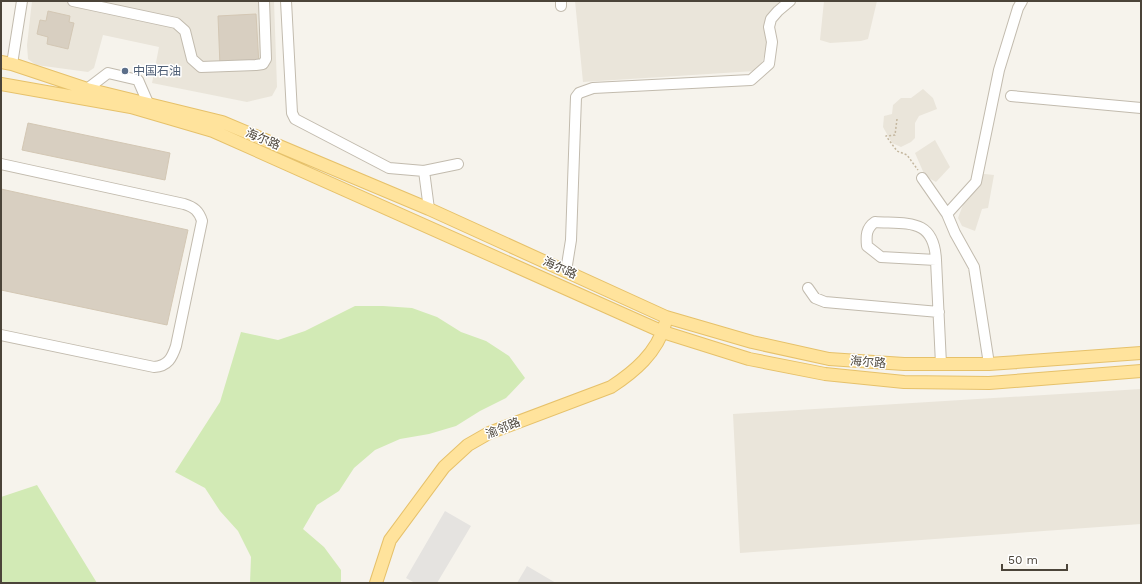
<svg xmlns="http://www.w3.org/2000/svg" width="1142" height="584" font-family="'Work Sans','Noto Sans SC',sans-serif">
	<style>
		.residential { fill: #eae5da }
		.green { fill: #d2eab5 }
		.parking { fill: #e5e3e0 }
		.building { fill: #d8cfc1; stroke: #d3c7b4 }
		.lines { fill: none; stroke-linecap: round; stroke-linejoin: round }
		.minor-casing { stroke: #c2bbae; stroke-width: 12 }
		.major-casing { stroke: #e6c16a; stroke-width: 14 }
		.path { stroke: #c4b79f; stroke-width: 1.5; stroke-dasharray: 2 2; stroke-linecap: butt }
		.minor { stroke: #fff; stroke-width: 10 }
		.major { stroke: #ffe39c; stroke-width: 12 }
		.service-dot { fill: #5c6f8a; stroke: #fff; stroke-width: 1.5 }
		.labels { text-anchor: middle; stroke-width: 3; stroke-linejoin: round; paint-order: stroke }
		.service-label { font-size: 12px; fill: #4e5e75; stroke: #fff; text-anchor: start }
		.street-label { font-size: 12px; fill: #4b4439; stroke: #fff }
	</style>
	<rect width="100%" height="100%" fill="#f6f3ec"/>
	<path class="residential" d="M 32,1 L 274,1 L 277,87 L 272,96 L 247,102 L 152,83 L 159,47 L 103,35 L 94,68 L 88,72 L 36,65 L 28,59 L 27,45 Z
		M 575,1 L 797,1 L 775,21 L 762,63 L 755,71 L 583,82 Z
		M 824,1 L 877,1 L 868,39 L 861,41 L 830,43 L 820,40 Z
		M 923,89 L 933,98 L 937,109 L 919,116 L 915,123 L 915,138 L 911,142 L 901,147 L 892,143 L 883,127 L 884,116 L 892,114 L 893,105 L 901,98 L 911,98 Z
		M 935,140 L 950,167 L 936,182 L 925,176 L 915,153 Z
		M 975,173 L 994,175 L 988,208 L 982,209 L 975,231 L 962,226 L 958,218 Z
		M 1141,389 L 1141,524 L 740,553 L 733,414 Z"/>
	<path class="green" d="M 355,306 L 383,306 L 412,308 L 437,317 L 461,332 L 486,341 L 509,356 L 525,378 L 506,398 L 480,411 L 456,426 L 429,434 L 400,439 L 375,450 L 354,468 L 339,491 L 317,505 L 303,529 L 324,547 L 341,570 L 341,583 L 250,583 L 251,557 L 238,531 L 220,511 L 205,488 L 175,472 L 220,402 L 241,332 L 278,340 L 305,331 Z
		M 37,485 L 97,583 L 1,583 L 1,497 Z"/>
	<path class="parking" d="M 445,511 L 471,526 L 437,583 L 415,583 L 406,578 Z
		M 527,566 L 556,583 L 517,583 Z"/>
	<path class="building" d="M 48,11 L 70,16 L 69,22 L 74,23 L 68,49 L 47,44 L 48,37 L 37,34 L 40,20 L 46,21 Z
		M 256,14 L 259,65 L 220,66 L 218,16 Z
		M 28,123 L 170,153 L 165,180 L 22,150 Z
		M 1,189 L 188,230 L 167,325 L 1,290 Z"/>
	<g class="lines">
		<g class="minor-casing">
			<path id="minor" d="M 73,1 L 176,23 L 185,31 L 192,59 L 201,67 L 256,65 L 263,64 L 266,59 L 264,1
				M 286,1 L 292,113 L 295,119 L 389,168 L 424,171 L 458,164
				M 561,1 L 561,6
				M 12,64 L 22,1
				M 87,89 L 108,73 L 138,80 L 148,103
				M 1011,96 L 1141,108
				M 1,164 L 184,204 C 194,207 199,211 202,221 L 176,346 C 172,358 168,366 154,367 L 1,335
				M 424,171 L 429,209
				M 922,178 L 947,214 L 955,233 L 974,267 L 989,364
				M 947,214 L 976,182 L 999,70 L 1018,8 L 1022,1
				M 936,260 L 881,257 L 867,246 C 866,236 866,228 875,222 C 908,224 934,218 936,260 L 941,364
				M 566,271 L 571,240 L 576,97 L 579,93 L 593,88 L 751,80 L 769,64 L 772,42 L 769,27 L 771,19 L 778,11 L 790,1
				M 808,288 L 815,298 L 825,302 L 939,312"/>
		</g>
		<g class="major-casing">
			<path id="major" d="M 1,62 L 12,64 L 87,89 L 222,122 L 429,209 L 666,317 L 752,342 L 829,359 L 904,364 L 989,364 L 1141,353
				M 1,84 L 131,107 L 213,131 L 663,332 L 749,359 L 825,374 L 904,382 L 989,383 L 1141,371
				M 376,583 L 390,540 L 444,467 L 468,445 L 489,433 L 611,387 C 634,372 657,353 665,324"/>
		</g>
		<path class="path" d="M 897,119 L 895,135 L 886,136 L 897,151 L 907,155 L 918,170"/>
		<use href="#minor" class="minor"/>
		<use href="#major" class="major"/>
	</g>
	<circle class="service-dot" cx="125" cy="71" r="4"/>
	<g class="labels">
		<g class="service-label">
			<text x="133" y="75">中国石油</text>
		</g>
		<g class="street-label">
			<text transform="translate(263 139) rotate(23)" y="4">海尔路</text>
			<text transform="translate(560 268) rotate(24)" y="4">海尔路</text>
			<text transform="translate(868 362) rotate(4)" y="4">海尔路</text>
			<text transform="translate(503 428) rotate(-22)" y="4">渝邻路</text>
		</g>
	</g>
	<rect width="1142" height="584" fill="none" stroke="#4b4439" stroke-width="4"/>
	<path d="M1002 564v6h65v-6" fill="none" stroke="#4b4439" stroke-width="2"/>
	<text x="1008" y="564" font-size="12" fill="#4b4439" stroke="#ffffff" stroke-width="3" paint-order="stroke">50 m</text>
</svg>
